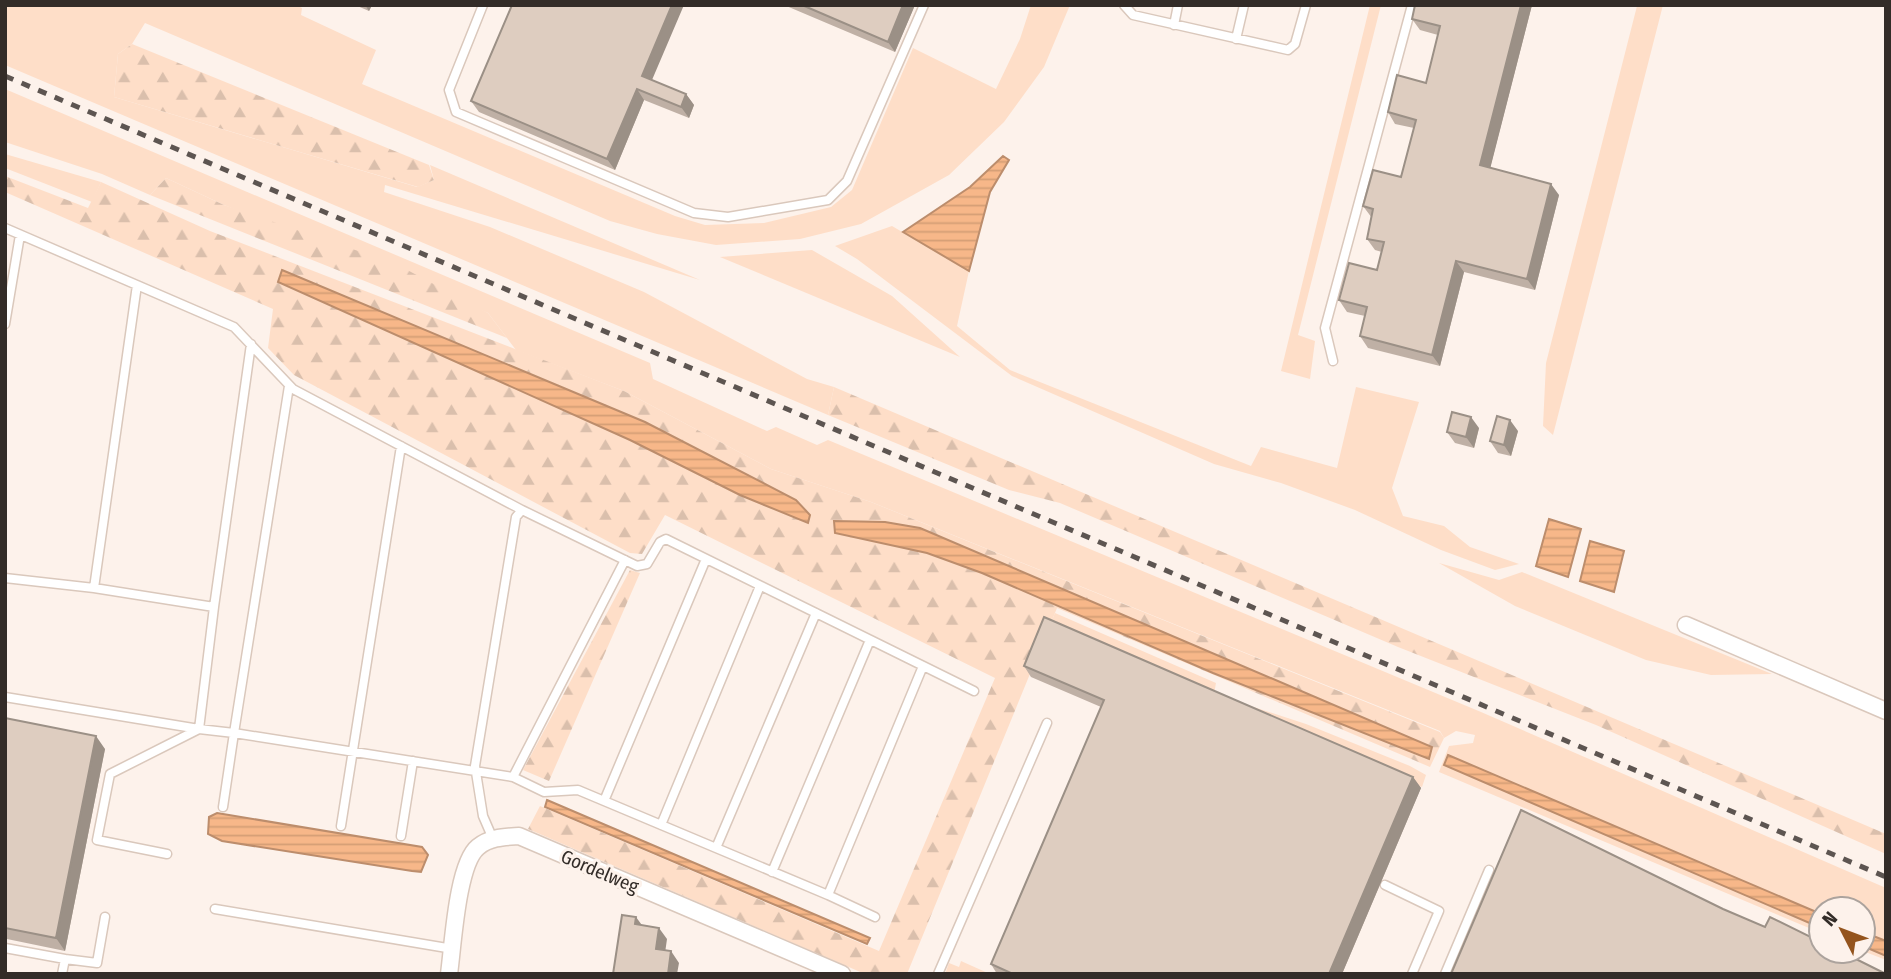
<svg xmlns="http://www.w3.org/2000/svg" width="1891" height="979" font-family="'Fira Sans Condensed',sans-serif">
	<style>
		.green { fill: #fedec8 }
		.forest { fill: url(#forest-firs) }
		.water { fill: url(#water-rules); stroke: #bc8d6c; stroke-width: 2 }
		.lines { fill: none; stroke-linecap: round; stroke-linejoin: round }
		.lane-casing { stroke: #dac8bc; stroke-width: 11 }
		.street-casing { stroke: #dac8bc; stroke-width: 19 }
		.lane { stroke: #fff; stroke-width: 8 }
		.street { stroke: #fff; stroke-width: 16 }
		.rail { stroke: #5d5551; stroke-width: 5; stroke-dasharray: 9 9; stroke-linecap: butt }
		.wall { fill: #bfb0a5 }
		.shaded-wall { fill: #9b9086 }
		.building { fill: #decdc0; stroke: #9b9086; stroke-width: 2 }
		.labels { text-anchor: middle; stroke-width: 6; stroke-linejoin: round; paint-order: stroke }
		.street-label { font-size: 19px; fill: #332c28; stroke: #fdf2eb }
	</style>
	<defs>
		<pattern id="forest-firs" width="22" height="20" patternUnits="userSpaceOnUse" patternTransform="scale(1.75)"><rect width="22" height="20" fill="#fedec8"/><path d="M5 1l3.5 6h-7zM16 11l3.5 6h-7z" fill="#dabfac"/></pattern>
		<pattern id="water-rules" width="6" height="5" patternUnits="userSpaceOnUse" patternTransform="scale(1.75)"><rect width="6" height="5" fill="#f7b789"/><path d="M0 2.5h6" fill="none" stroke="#d49e76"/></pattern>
	</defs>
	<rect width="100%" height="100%" fill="#fdf2eb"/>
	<path class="green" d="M 5,5 L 296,5 L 302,8 L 301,15 L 376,50 L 362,84 L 675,216 L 705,225 L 764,223 L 831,207 L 852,190 L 913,48 L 996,89 L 1020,39 L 1031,5 L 1070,5 L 1044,67 L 1004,122 L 949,175 L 861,224 L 800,239 L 716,245 L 657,234 L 610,221 L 145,23 L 132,44 L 118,54 L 114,97 L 417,187 L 434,180 L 430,165 L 700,280 L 385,185 L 384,192 L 490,227 L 644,292 L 807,379 L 834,387 L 828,415 L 5,65 Z
		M 1370,5 L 1381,5 L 1298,335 L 1315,341 L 1310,379 L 1281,371 Z
		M 1663,5 L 1553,435 L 1543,426 L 1546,363 L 1637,6 Z
		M 5,89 L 650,363 L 653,379 L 767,431 L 776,427 L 817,445 L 828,440 L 1481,712 L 1886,888 L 1886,960 L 1863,951 L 1863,909 L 1821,909 L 1821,933 L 1439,772 L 1449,746 L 1473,743 L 1475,735 L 1456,731 L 1444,738 L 1440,731 L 871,502 L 771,469 L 624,391 L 516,350 L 488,313 L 224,205 L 166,178 L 150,195 L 102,174 L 5,142 Z
		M 5,154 L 101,182 L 92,202 L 5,168 Z
		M 892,226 L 969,271 L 957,326 L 1010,370 L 1251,466 L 1261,447 L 1337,468 L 1356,387 L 1419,402 L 1392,488 L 1403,516 L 1444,526 L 1470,547 L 1519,564 L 1495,570 L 1441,550 L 1355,510 L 1281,483 L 1214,464 L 1012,376 L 857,259 L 835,246 Z
		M 812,250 L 892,296 L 960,357 L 720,257 Z
		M 1439,563 L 1499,580 L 1522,572 L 1772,674 L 1711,675 L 1646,660 L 1515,606 Z
		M 1055,613 L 1216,683 L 1214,694 L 1306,724 L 1410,766 L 1426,775 L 1422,787 L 1049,627 Z
		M 961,961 L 990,974 L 945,974 L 949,963 L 959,967 Z"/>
	<path class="forest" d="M 132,44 L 429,165 L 434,180 L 418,187 L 114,97 L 118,54 Z
		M 5,176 L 88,208 L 101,182 L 210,231 L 624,391 L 771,469 L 871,502 L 1440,732 L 1444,738 L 1430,767 L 1057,608 L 907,974 L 865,974 L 528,829 L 540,806 L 879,951 L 995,678 L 665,515 L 642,554 L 630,553 L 294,375 L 268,348 L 273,309 L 5,192 Z
		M 166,178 L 224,205 L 396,264 L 488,313 L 507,338 L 150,195 Z
		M 834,387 L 1886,834 L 1886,854 L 1596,725 L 1398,647 L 1060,503 L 1009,490 L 828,415 Z
		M 630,570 L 640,573 L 549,781 L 523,770 Z"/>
	<path class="water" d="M 1003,156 L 1009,160 L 990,192 L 969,271 L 903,232 L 970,187 Z
		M 282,270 L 645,422 L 796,500 L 810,515 L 808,523 L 740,495 L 630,440 L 278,282 Z
		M 1549,519 L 1581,529 L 1568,577 L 1536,566 Z
		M 834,521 L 885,522 L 920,528 L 1432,747 L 1429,759 L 1213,673 L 982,573 L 927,553 L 835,533 Z
		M 1590,541 L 1624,551 L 1614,592 L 1580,581 Z
		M 1448,755 L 1821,914 L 1821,928 L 1444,765 Z
		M 547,800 L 870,938 L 867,944 L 545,807 Z
		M 217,813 L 422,847 L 428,855 L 421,872 L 412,871 L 222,841 L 208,834 L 209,817 Z
		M 1863,932 L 1886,941 L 1886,956 L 1863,946 Z"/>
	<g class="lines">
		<g class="lane-casing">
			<path id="lane" d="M 483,5 L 449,90 L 456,112 L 694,213 L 728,217 L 828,200 L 847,181 L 924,5
				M 1124,5 L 1133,15 L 1288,50 L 1295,44 L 1306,5
				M 1174,25 L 1178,5
				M 1236,39 L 1244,5
				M 5,228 L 234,327 L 293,389 L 522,510
				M 137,285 L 94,588 L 214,607 L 251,344
				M 5,324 L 20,235
				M 1333,361 L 1325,328 L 1412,5
				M 289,386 L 234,733 L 513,777 L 625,560
				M 5,578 L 94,588
				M 5,697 L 199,729 L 214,607
				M 513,777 L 544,792 L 578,790 L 828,895 L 923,666
				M 604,801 L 706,559
				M 661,825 L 760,586
				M 341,826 L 401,446
				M 401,836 L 413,761
				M 493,839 L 483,816 L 475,766 L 516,517 L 522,510 L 637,566 L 647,564 L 660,542 L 666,539 L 974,691
				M 716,848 L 816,613
				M 167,854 L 97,840 L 110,774 L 199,729 L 234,733 L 223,807
				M 772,872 L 870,640
				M 1385,885 L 1439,911 L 1412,974
				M 828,895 L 875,917
				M 215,909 L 453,949
				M 5,948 L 65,959 L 62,974
				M 65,959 L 97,963 L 105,917
				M 938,974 L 1047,723
				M 1445,974 L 1489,870"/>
		</g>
		<g class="street-casing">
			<path id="street" d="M 1686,625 L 1886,711
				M 449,974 C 453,946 457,864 478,847 C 490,837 505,837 519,836 L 842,974"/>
		</g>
		<use href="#lane" class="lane"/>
		<use href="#street" class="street"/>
		<path class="rail" d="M 5,76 L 1886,877"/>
	</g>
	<path class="wall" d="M 355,5 L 372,5 L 369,11 Z
		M 784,5 L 915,5 L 895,52 Z
		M 1532,5 L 1490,168 L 1559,195 L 1535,290 L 1464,272 L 1440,366 L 1368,348 L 1360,336 L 1365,316 L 1347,312 L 1339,300 L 1377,270 L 1382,252 L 1375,250 L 1367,239 L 1372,218 L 1363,206 L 1401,177 L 1414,128 L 1395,124 L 1388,112 L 1426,83 L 1438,35 L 1420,30 L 1412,19 Z
		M 652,80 L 686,94 L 694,105 L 689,118 L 644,100 L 615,170 L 479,112 L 471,101 Z
		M 1479,428 L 1474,448 L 1455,443 L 1447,432 Z
		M 1518,431 L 1511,456 L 1498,453 L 1490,441 Z
		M 1024,666 L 1413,777 L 1421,788 L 1342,974 L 997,974 L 991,964 L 1101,707 L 1031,677 Z
		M 5,718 L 105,749 L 65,951 L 7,939 L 5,937 Z"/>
	<path class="shaded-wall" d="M 365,5 L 372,5 L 369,11 Z
		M 672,5 L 684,5 L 649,87 L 642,76 Z
		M 903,5 L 915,5 L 895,52 L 888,42 Z
		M 1521,5 L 1532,5 L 1488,177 L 1480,165 Z
		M 637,89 L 644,100 L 615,170 L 607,159 Z
		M 686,94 L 694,105 L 689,118 L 681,107 Z
		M 1551,184 L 1559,195 L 1535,290 L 1527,279 Z
		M 1456,261 L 1464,272 L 1440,366 L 1432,355 Z
		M 1471,417 L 1479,428 L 1474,448 L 1466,437 Z
		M 1510,420 L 1518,431 L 1511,456 L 1504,445 Z
		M 96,736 L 105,749 L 65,951 L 56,938 Z
		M 1413,777 L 1421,788 L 1342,974 L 1329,974 Z
		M 636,917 L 644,928 L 635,924 Z
		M 659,928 L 667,939 L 664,960 L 656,949 Z
		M 671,951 L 679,963 L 677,974 L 668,974 Z"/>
	<path class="building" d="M 512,5 L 672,5 L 642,76 L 686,94 L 681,107 L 637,89 L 607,159 L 471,101 Z
		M 802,5 L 903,5 L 888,42 Z
		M 1415,5 L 1521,5 L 1480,165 L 1551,184 L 1527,279 L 1456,261 L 1432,355 L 1360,336 L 1367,307 L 1339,300 L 1349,263 L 1377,270 L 1384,242 L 1367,239 L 1373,209 L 1363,206 L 1373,170 L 1401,177 L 1416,120 L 1388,112 L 1397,75 L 1426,83 L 1440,26 L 1412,19 Z
		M 1452,412 L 1471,417 L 1466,437 L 1447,432 Z
		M 1497,416 L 1510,420 L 1504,445 L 1490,441 Z
		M 1044,617 L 1413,777 L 1329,974 L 1013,974 L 991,964 L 1104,700 L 1024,666 Z
		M 5,718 L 96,736 L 56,938 L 5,928 Z
		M 1521,810 L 1723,909 L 1765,927 L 1770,917 L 1821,942 L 1821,951 L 1840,951 L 1886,974 L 1451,974 Z
		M 622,915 L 636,917 L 635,924 L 659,928 L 656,949 L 671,951 L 668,974 L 613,974 Z"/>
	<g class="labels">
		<g class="street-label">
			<text transform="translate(600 871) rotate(23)" y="7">Gordelweg</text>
		</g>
	</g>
	<rect width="1891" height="979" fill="none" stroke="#332c28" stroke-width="14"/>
	<g transform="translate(1842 930) rotate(312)"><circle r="33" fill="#fdf2eb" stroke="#aca39d" stroke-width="2"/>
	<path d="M0-5L12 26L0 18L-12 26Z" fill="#94541d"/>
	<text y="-10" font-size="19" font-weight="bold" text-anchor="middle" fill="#332c28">N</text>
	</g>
</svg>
